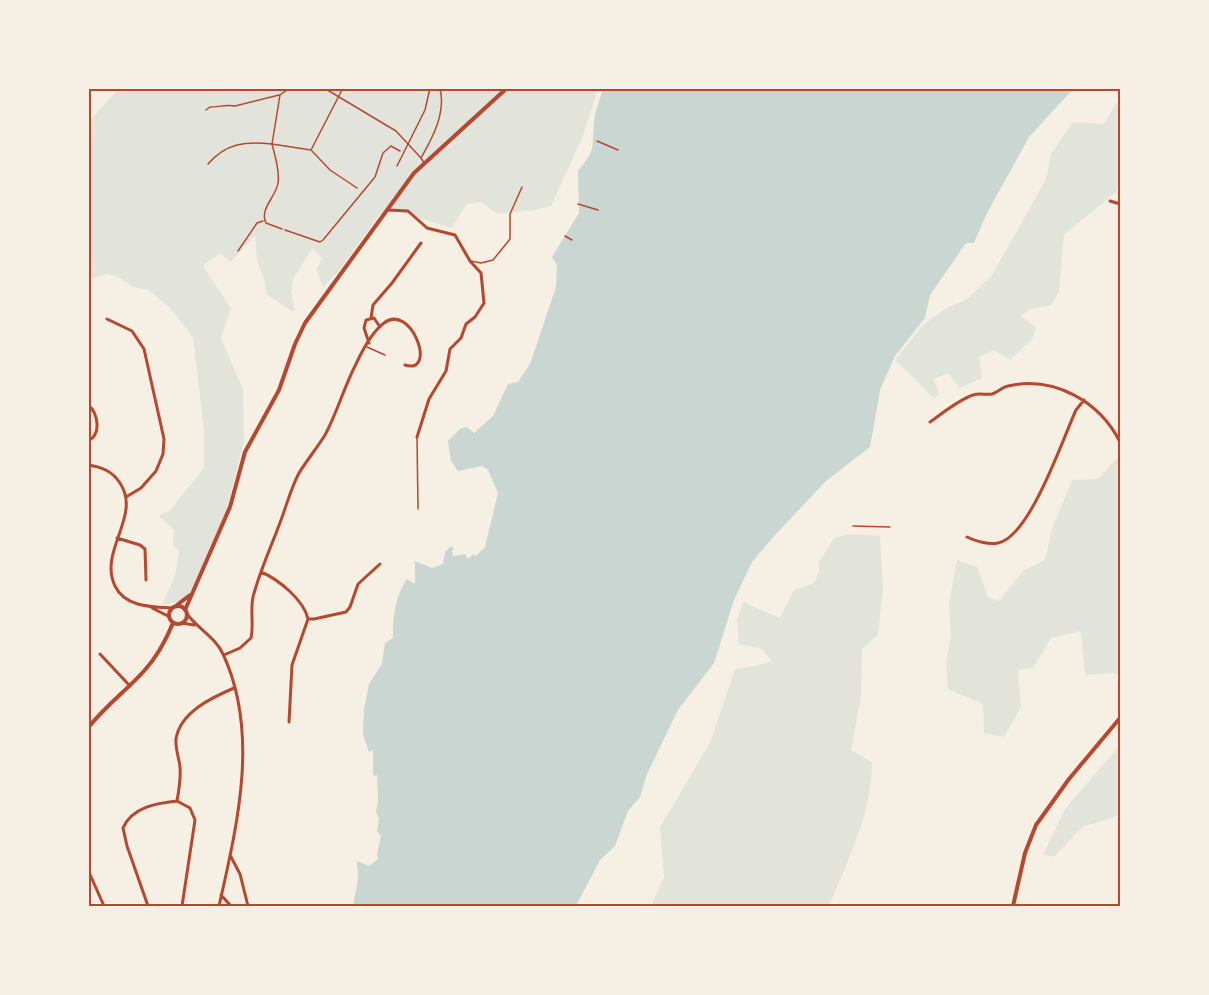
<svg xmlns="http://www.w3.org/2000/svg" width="1209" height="995" font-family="'Roboto Condensed',sans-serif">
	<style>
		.green { fill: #e2e4dc }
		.water { fill: #c9d6d2 }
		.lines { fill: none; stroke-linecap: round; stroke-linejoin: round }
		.path { stroke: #b5482f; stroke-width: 1.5 }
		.service { stroke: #b5482f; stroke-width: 1.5 }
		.minor { stroke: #b5482f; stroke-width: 3 }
		.secondary { stroke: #b5482f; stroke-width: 4 }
		.neatline { fill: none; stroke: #b5482f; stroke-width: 2 }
	</style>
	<rect width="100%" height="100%" fill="#f6efe4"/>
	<path class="green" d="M 119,89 L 598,89 L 583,136 L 551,206 L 535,210 L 497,214 L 482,202 L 467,204 L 451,228 L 401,212 L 381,213 L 338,272 L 323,287 L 316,270 L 322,258 L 312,249 L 293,279 L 291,292 L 295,311 L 292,311 L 266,294 L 265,283 L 257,260 L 255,235 L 231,262 L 220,253 L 203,266 L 231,308 L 221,338 L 243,390 L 244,441 L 225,516 L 193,588 L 181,601 L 162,605 L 175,576 L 179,551 L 173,545 L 174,530 L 159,516 L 170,510 L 204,468 L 204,430 L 193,337 L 169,307 L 149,290 L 133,287 L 118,277 L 107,274 L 89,279 L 88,122 Z
		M 1120,97 L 1120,173 L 1117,191 L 1064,235 L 1059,291 L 1051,305 L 1030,309 L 1021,316 L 1036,328 L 1032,339 L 1010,360 L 994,350 L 979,357 L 982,378 L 960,388 L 948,373 L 934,379 L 939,395 L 934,398 L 895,360 L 923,325 L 943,310 L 967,299 L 992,275 L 1046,179 L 1051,154 L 1073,122 L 1104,124 Z
		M 1119,456 L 1120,457 L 1120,677 L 1114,673 L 1085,675 L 1081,631 L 1051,638 L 1033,668 L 1018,670 L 1021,707 L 1004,737 L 984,733 L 983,704 L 948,689 L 946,662 L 951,637 L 949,604 L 957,560 L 977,567 L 988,597 L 999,601 L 1023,571 L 1045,560 L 1052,529 L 1072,480 L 1098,479 Z
		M 848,534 L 880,536 L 883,589 L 878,634 L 862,649 L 861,697 L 851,750 L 872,762 C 872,812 848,861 829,906 L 651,906 L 664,877 L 660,827 L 710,743 L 735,669 L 755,666 L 772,661 L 762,649 L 739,644 L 737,620 L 743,602 L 780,618 L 794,590 L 814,583 L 819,572 L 819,562 L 834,538 Z
		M 1120,745 L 1120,815 L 1082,827 L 1054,857 L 1043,855 L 1065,809 Z"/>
	<path class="water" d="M 603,89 L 1073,89 L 1029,137 L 987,213 L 974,243 L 966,243 L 930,295 L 925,318 L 895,356 L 880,390 L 870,447 L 826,481 L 774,536 L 752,562 L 734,600 L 714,663 L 678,710 L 647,774 L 640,797 L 628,811 L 615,846 L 600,860 L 576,906 L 353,906 L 358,879 L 357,861 L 369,866 L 378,859 L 377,855 L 381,836 L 377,831 L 379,818 L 376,812 L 378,801 L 377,775 L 374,776 L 373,773 L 373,750 L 369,752 L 363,735 L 364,709 L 369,684 L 382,664 L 385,643 L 393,638 C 392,618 396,595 407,579 L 415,584 L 415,561 L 432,568 L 443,564 L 445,552 L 451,546 L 454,549 L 452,551 L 453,556 L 465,554 L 468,559 L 473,554 L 476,556 L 485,547 L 498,493 L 488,470 L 482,466 L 458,471 L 451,461 L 448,441 L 460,429 L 467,427 L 474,433 L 493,416 L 508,384 L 518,382 L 530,364 L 556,287 L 557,265 L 552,257 L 579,213 L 578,171 C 596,149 592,149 594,122 C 595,111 600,99 603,89 Z"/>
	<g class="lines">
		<path class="path" d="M 597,141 L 618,150
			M 578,204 L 598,210
			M 285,230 L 320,242 L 323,240 L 375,177 L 383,153 L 391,146 L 400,151
			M 565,236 L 572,240
			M 853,526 L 890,527"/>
		<path class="service" d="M 324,88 L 396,131 L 421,158
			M 206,110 L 210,107 C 219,107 227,104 235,106 L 279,95
			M 312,151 L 330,170 L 357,188
			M 424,163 L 421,158 C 433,137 446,113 440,88
			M 208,164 C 226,143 246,141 272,144 L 280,95 L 290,88
			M 397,166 L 425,110 L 430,88
			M 282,229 L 266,223 C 259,209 276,197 278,183 C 280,171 275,156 272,144 L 311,150 L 343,88
			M 238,251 L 257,223 L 263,221
			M 471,261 L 481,263 L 493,260 L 510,239 L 510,214 L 522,187
			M 367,347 L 385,355
			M 417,437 L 418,509"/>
		<path class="minor" d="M 1110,201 L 1120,204
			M 388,210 L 408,211 L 427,228 L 455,235 L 470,261 L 481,273 L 484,303 L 475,317 L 466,324 L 461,338 L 450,349 L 446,371 L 429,399 L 417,437
			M 371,318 L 373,305 L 392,283 L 421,243
			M 107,319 L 132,331 L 144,349 L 164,439 L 163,454 L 156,471 L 141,488 L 126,497
			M 369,343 L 364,328 L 366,320 L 374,318 L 380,327
			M 88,405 C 98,413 102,434 88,441
			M 930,422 C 943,413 958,400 973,395 C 979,393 986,395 992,394 C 998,392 1002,387 1008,386 C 1054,375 1100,402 1120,442
			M 88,465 C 102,467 112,471 120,483 C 142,516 98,551 115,586 C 125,607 151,607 172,608
			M 967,537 C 975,541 989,545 998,543 C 1030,537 1063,438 1076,410 L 1084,400
			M 117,538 L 140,545 L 145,549 L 146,580
			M 261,572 C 278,579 304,600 308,619
			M 152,608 L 168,616
			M 187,614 C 198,629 215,637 223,654 C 260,733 237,826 219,906
			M 308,619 L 314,619 L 346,612 L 350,607 L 358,584 L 380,564
			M 182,623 L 194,625
			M 100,654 L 130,686
			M 224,655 L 240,648 L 251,638 C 254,624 250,611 253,597 C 260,570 272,545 281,520 C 287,504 291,488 299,473 C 307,460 317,448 325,435 C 337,413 344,387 356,364 C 362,351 372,332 384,323 C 411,302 438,375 405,365
			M 289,722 L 292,665 L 308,619
			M 177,801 C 179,790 181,779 180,767 C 179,758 175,748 176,739 C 180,712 213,697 234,688
			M 177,801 L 190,808 L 195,820 L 182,906
			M 230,855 L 240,874 L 248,906
			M 88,870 L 104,906
			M 221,895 L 231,906
			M 148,906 L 127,846 L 123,828 C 132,807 157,803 177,801"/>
		<path class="secondary" d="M 177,605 L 190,595
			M169 615a9 9 0 1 1 18 0a9 9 0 1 1-18 0Z
			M 185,610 L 230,507 L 245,452 L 279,390 L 295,344 L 305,323 L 414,173 L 507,88
			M 88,728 C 105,706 126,691 144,671 C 157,657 166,640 173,623
			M 1013,906 L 1025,853 L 1036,825 L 1069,779 L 1120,718"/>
	</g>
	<rect width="1209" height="995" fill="none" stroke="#f6efe4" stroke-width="180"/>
	<rect x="90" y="90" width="1029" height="815" class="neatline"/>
</svg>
